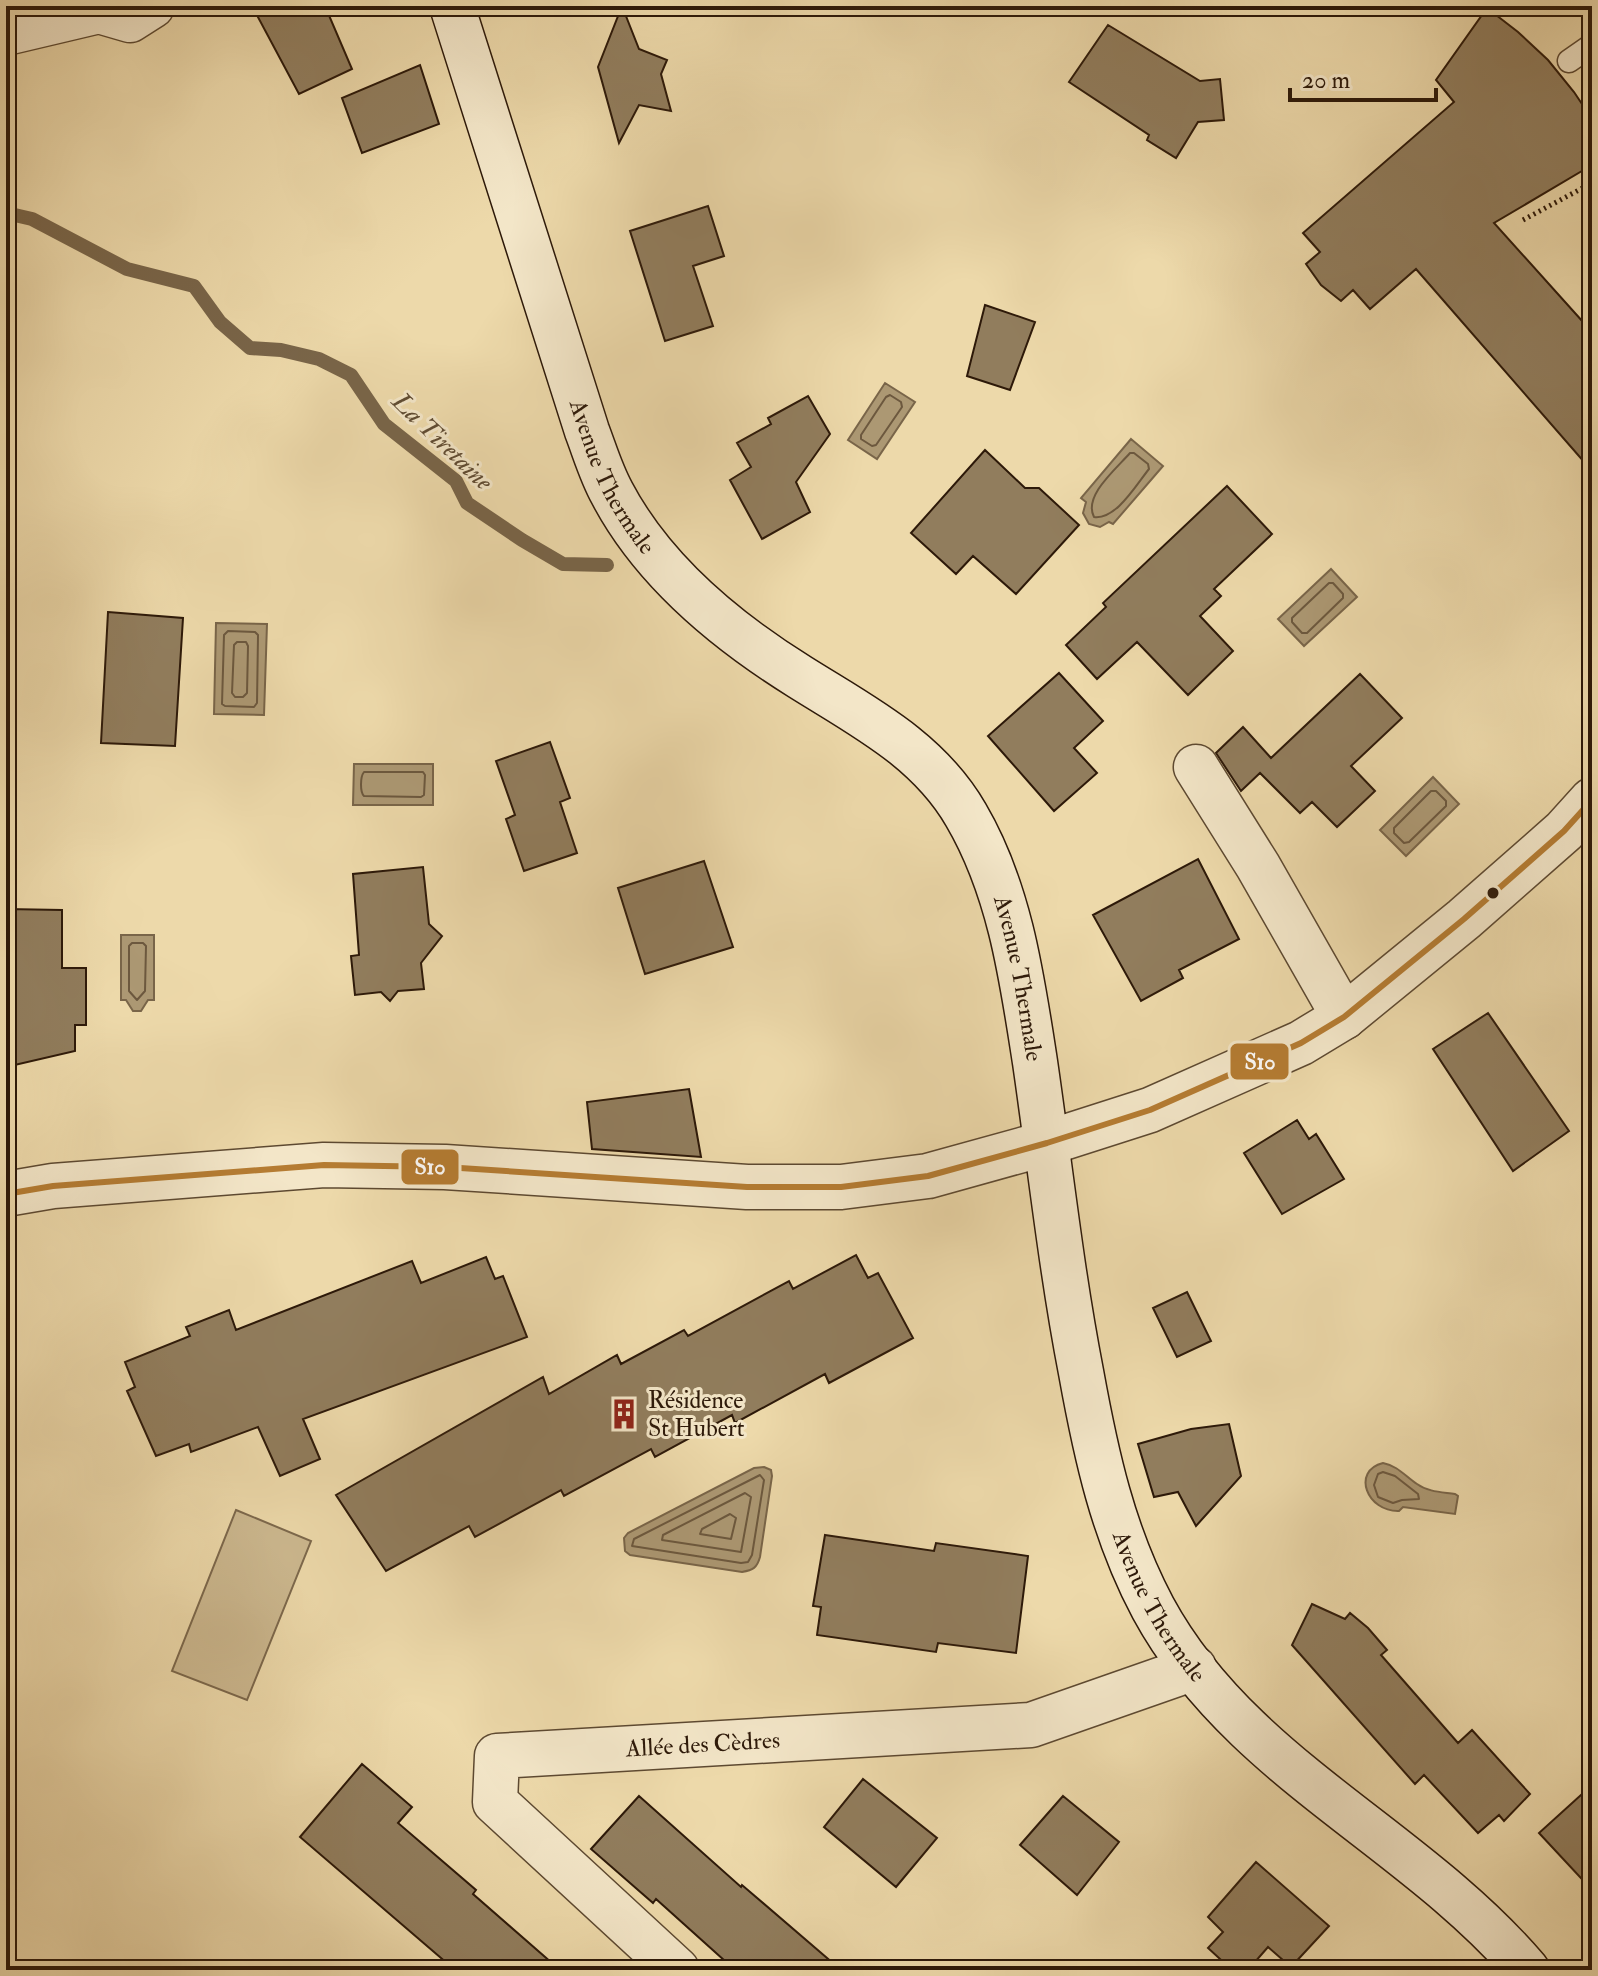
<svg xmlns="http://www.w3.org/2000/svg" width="1598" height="1976" font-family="'IM FELL Double Pica',serif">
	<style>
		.green { fill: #ccb88f; stroke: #7c684c; stroke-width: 2 }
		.water { fill: #ac9873; stroke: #796549; stroke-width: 2 }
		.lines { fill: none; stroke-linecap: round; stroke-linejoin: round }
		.shore { stroke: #6c583e; stroke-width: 2 }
		.stream { stroke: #796549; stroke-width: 14 }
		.building { fill: #917d5d; stroke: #2d1909; stroke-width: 2 }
		.lane-casing { stroke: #5d4931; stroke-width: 25 }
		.street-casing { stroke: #5d4931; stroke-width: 47 }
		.secondary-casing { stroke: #2d1909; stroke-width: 47 }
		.path { stroke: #2d1909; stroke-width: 5; stroke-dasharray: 2 4; stroke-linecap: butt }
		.lane { stroke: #f3e6c8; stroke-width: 22 }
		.street { stroke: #f3e6c8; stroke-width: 44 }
		.secondary { stroke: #f3e6c8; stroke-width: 44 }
		.bus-1-casing { stroke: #f3e6c8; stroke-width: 12 }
		.bus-1 { stroke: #b57c32; stroke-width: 6 }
		.bus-dot { fill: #2d1909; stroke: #f3e6c8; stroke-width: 3 }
		.labels { text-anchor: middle; stroke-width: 6; stroke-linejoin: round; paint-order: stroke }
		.street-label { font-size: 24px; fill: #2d1909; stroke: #f3e6c8 }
		.poi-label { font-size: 24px; fill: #2d1909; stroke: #f3e6c8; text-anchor: start }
		.water-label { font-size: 26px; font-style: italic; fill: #604c33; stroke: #f3e6c8 }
		.line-badge { stroke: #f3e6c8; stroke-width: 3 }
		.badge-label { font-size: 22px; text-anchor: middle; font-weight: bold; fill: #fff }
	</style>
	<rect width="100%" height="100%" fill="#edd9aa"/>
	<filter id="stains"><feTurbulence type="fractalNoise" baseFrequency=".0025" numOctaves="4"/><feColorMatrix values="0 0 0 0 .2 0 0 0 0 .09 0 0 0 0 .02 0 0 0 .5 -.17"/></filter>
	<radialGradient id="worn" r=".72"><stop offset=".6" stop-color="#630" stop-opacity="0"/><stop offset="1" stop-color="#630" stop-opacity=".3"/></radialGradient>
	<path class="green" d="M 236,1510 L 311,1541 L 247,1700 L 172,1671 Z"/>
	<path class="water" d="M 885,383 L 915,402 L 877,459 L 848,440 Z
		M 1131,439 L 1163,466 L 1113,524 L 1109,522 L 1100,527 L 1089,524 L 1083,513 L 1086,502 L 1081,498 Z
		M 1331,569 L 1357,597 L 1304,646 L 1278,619 Z
		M 216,623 L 267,624 L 264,715 L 214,714 Z
		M 354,764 L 433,764 L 433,805 L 353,805 Z
		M 1433,777 L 1459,804 L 1406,856 L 1380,830 Z
		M 121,935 L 154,935 L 154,1000 L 148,1000 L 141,1011 L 133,1011 L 126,1000 L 121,1000 Z
		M 1383,1463 C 1398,1466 1405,1476 1417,1484 C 1428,1492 1442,1492 1455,1494 L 1458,1496 L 1455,1514 L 1403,1507 L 1399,1511 C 1367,1512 1351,1471 1383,1463 Z
		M 764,1467 L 771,1470 L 772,1476 L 760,1557 C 757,1568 753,1570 742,1572 L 630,1555 L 625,1551 L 624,1538 L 628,1533 L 754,1468 Z"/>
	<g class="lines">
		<path class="shore" d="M 890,395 L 901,402 L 902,407 L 876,445 L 872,446 L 861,439 L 861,435 L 886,397 Z
			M 1130,453 L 1134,453 L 1148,464 L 1149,469 C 1136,485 1116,520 1094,517 C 1083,496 1116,469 1130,453 Z
			M 1329,583 L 1333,583 L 1343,594 L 1343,598 L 1307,633 L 1302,633 L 1292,622 L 1292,618 Z
			M 228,631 L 255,632 L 258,635 L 257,703 L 254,707 L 225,706 L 222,704 L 224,635 Z
			M 237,642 L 246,642 L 248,646 L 247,693 L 243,697 L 235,697 L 232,693 L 234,645 Z
			M 364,772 L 423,772 L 425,775 L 424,795 L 421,797 L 364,796 C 360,792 360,777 364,772 Z
			M 1431,791 L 1436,791 L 1446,801 L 1446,806 L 1409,842 L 1404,843 L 1394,833 L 1394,828 Z
			M 132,943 L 143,943 L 146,946 L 145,991 L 137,1000 L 129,991 L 129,946 Z
			M 1383,1472 L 1395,1476 L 1418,1494 L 1419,1499 L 1402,1500 L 1393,1503 L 1378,1497 L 1374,1485 L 1378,1474 Z
			M 760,1475 L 764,1480 L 752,1555 L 748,1562 L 741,1563 L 632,1546 L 634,1539 Z
			M 745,1493 L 751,1497 L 741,1552 L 662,1540 L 663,1535 Z
			M 730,1514 L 736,1518 L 731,1539 L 700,1534 L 702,1529 Z"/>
		<path class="stream" d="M 6,213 L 32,219 L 127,269 L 194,286 L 220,322 L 250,348 L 281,350 L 319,359 L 351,375 L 384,424 L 456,481 L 467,503 L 522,540 L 563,564 L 607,565"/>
	</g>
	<path class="building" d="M 252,6 L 325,6 L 352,69 L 299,94 Z
		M 622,6 L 639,49 L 667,60 L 661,74 L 671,111 L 639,105 L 619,143 L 598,67 Z
		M 1487,8 L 1518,32 L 1548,60 L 1574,92 L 1592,119 L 1592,165 L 1494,223 L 1592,332 L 1592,471 L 1416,269 L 1370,309 L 1353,290 L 1341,301 L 1321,285 L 1306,264 L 1320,252 L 1303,233 L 1454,102 L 1436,80 Z
		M 1108,25 L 1200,81 L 1220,79 L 1224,120 L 1198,122 L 1176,158 L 1147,140 L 1149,135 L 1069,82 Z
		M 420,65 L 439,124 L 362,153 L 342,98 Z
		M 708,206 L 724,256 L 693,266 L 713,326 L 665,341 L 630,231 Z
		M 985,305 L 1035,322 L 1010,390 L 967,376 Z
		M 808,396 L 830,434 L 796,482 L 810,512 L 762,539 L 730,480 L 751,467 L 737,443 L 771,424 L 768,418 Z
		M 985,450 L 1025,488 L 1039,488 L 1079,525 L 1016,594 L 973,556 L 956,574 L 911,533 Z
		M 1227,486 L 1272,534 L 1214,589 L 1221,596 L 1200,616 L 1233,651 L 1188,695 L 1137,642 L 1097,679 L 1066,645 L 1106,607 L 1103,603 Z
		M 108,612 L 183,618 L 175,746 L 101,743 Z
		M 1059,673 L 1103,721 L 1074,748 L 1097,773 L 1054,811 L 988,736 Z
		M 1360,674 L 1402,718 L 1351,766 L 1375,791 L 1337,827 L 1312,802 L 1300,813 L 1260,773 L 1241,791 L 1216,753 L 1243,727 L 1271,758 Z
		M 550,742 L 570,798 L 560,802 L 577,853 L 524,871 L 506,819 L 515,815 L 496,761 Z
		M 1198,859 L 1239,939 L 1179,970 L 1183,978 L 1141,1001 L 1093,915 Z
		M 704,861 L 733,947 L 645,974 L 618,888 Z
		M 423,867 L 429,924 L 442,936 L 421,963 L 424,989 L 398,991 L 390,1001 L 381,992 L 355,995 L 351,956 L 359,955 L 353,874 Z
		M 6,909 L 62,910 L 62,968 L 86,968 L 86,1025 L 75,1025 L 75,1051 L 6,1067 Z
		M 1488,1013 L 1569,1131 L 1513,1171 L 1433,1049 Z
		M 689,1089 L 701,1157 L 592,1149 L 587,1102 Z
		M 1297,1120 L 1309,1139 L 1316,1134 L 1344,1179 L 1282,1214 L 1244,1153 Z
		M 856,1255 L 868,1278 L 878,1273 L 913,1338 L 829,1383 L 825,1374 L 735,1423 L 732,1415 L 655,1457 L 651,1449 L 564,1496 L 561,1490 L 475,1537 L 469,1526 L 386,1571 L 336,1495 L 543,1377 L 549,1394 L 617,1355 L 621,1364 L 684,1330 L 688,1336 L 789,1281 L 793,1289 Z
		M 486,1257 L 495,1279 L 503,1276 L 527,1337 L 303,1419 L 320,1459 L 280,1476 L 258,1427 L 191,1452 L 189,1444 L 156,1456 L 127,1391 L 135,1387 L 125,1362 L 190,1336 L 186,1327 L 229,1310 L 236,1330 L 412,1261 L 421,1283 Z
		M 1187,1292 L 1211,1341 L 1177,1357 L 1153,1308 Z
		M 1229,1424 L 1241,1476 L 1196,1526 L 1178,1492 L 1154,1497 L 1138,1444 L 1191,1429 Z
		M 825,1535 L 934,1551 L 936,1543 L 1028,1556 L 1016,1653 L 938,1643 L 936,1652 L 817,1635 L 821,1607 L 813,1606 Z
		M 1312,1604 L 1345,1619 L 1350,1613 L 1368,1628 L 1387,1650 L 1381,1655 L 1458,1743 L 1472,1730 L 1530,1794 L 1504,1821 L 1499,1815 L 1478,1833 L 1424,1775 L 1415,1784 L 1292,1645 Z
		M 362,1764 L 412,1807 L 398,1823 L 476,1890 L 473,1894 L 560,1970 L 455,1970 L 300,1837 Z
		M 863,1779 L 937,1838 L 896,1887 L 824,1827 Z
		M 1592,1785 L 1592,1890 L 1539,1833 Z
		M 639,1796 L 741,1887 L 742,1885 L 841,1970 L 735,1970 L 656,1899 L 653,1903 L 591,1849 Z
		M 1063,1796 L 1119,1842 L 1077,1895 L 1020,1845 Z
		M 1256,1862 L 1329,1926 L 1291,1967 L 1268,1947 L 1248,1970 L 1232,1970 L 1208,1948 L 1223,1932 L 1208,1917 Z"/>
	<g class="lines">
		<g class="lane-casing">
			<path id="lane" d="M 1569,61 L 1592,45"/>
		</g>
		<g class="street-casing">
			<g id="street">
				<path d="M 6,33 L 99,11 L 130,20 L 152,6"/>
				<path d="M 1196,767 L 1258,866 L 1344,1017"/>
				<path d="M 6,1194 L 53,1186 L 324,1165 L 445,1167 L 747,1187 L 841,1187 L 928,1176 L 1047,1143 L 1150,1110 L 1301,1043 L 1344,1017 L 1464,919 L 1564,831 L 1592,800"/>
				<path id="s1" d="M 677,1970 L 495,1802 L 497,1756 L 1031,1725 L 1194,1668"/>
			</g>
		</g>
		<g class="secondary-casing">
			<g id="secondary">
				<path id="s2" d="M 452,6 L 587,431 C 595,452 601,473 612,493 C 653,571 726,631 800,677 C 862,716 928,749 966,815 C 1010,890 1022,978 1035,1062 C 1050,1165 1061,1269 1081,1372 C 1096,1455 1113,1533 1153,1608 C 1239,1767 1413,1836 1527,1970"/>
			</g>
		</g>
		<path class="path" d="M 1523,220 L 1592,183"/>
		<use href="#lane" class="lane"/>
		<use href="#street" class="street"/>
		<use href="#secondary" class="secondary"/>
		<g class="bus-1-casing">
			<path id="bus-1" d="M 6,1194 L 53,1186 L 324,1165 L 445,1167 L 747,1187 L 841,1187 L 928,1176 L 1047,1143 L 1150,1110 L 1301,1043 L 1344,1017 L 1464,919 L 1564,831 L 1592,800"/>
		</g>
		<use href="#bus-1" class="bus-1"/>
	</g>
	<defs>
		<g id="building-bare" transform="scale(2.4)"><path d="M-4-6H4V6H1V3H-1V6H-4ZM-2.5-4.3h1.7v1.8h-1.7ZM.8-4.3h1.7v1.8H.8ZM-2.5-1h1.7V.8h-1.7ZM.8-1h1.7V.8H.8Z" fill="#8f2418" stroke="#f3e6c8" stroke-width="2.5" paint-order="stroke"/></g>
	</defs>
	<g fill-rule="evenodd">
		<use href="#building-bare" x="624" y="1414"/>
	</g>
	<circle class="bus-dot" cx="1493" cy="893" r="7"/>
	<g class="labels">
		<g class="street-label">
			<text dy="8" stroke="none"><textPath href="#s2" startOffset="498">Avenue Thermale</textPath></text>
			<text dy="8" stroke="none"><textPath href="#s2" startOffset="1170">Avenue Thermale</textPath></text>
			<text dy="8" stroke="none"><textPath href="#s2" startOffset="1818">Avenue Thermale</textPath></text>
			<text dy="8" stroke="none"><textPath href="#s1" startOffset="500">Allée des Cèdres</textPath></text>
		</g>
		<g class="poi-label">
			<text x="648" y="1408">Résidence<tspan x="648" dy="28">St Hubert</tspan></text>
		</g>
		<g class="water-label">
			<text transform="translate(443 441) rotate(44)" y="9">La Tiretaine</text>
		</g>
	</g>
	<g class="line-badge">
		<rect x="1229" y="1042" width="61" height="39" rx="8" fill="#b57c32"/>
		<rect x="400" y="1148" width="60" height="38" rx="8" fill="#b57c32"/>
	</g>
	<g class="badge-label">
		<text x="1260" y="1069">S10</text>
		<text x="430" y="1174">S10</text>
	</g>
	<rect width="1598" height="1976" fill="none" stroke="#edd9aa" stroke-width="32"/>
	<rect x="8" y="8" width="1582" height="1960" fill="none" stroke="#2d1909" stroke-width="4"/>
	<rect x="16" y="16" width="1566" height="1944" fill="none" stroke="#2d1909" stroke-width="2"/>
	<path d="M1290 88v12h146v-12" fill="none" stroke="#2d1909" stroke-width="4"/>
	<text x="1302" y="88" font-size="24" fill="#2d1909" stroke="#f3e6c8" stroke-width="6" paint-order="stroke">20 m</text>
	<rect width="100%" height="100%" filter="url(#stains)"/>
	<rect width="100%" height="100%" fill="url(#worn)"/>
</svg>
